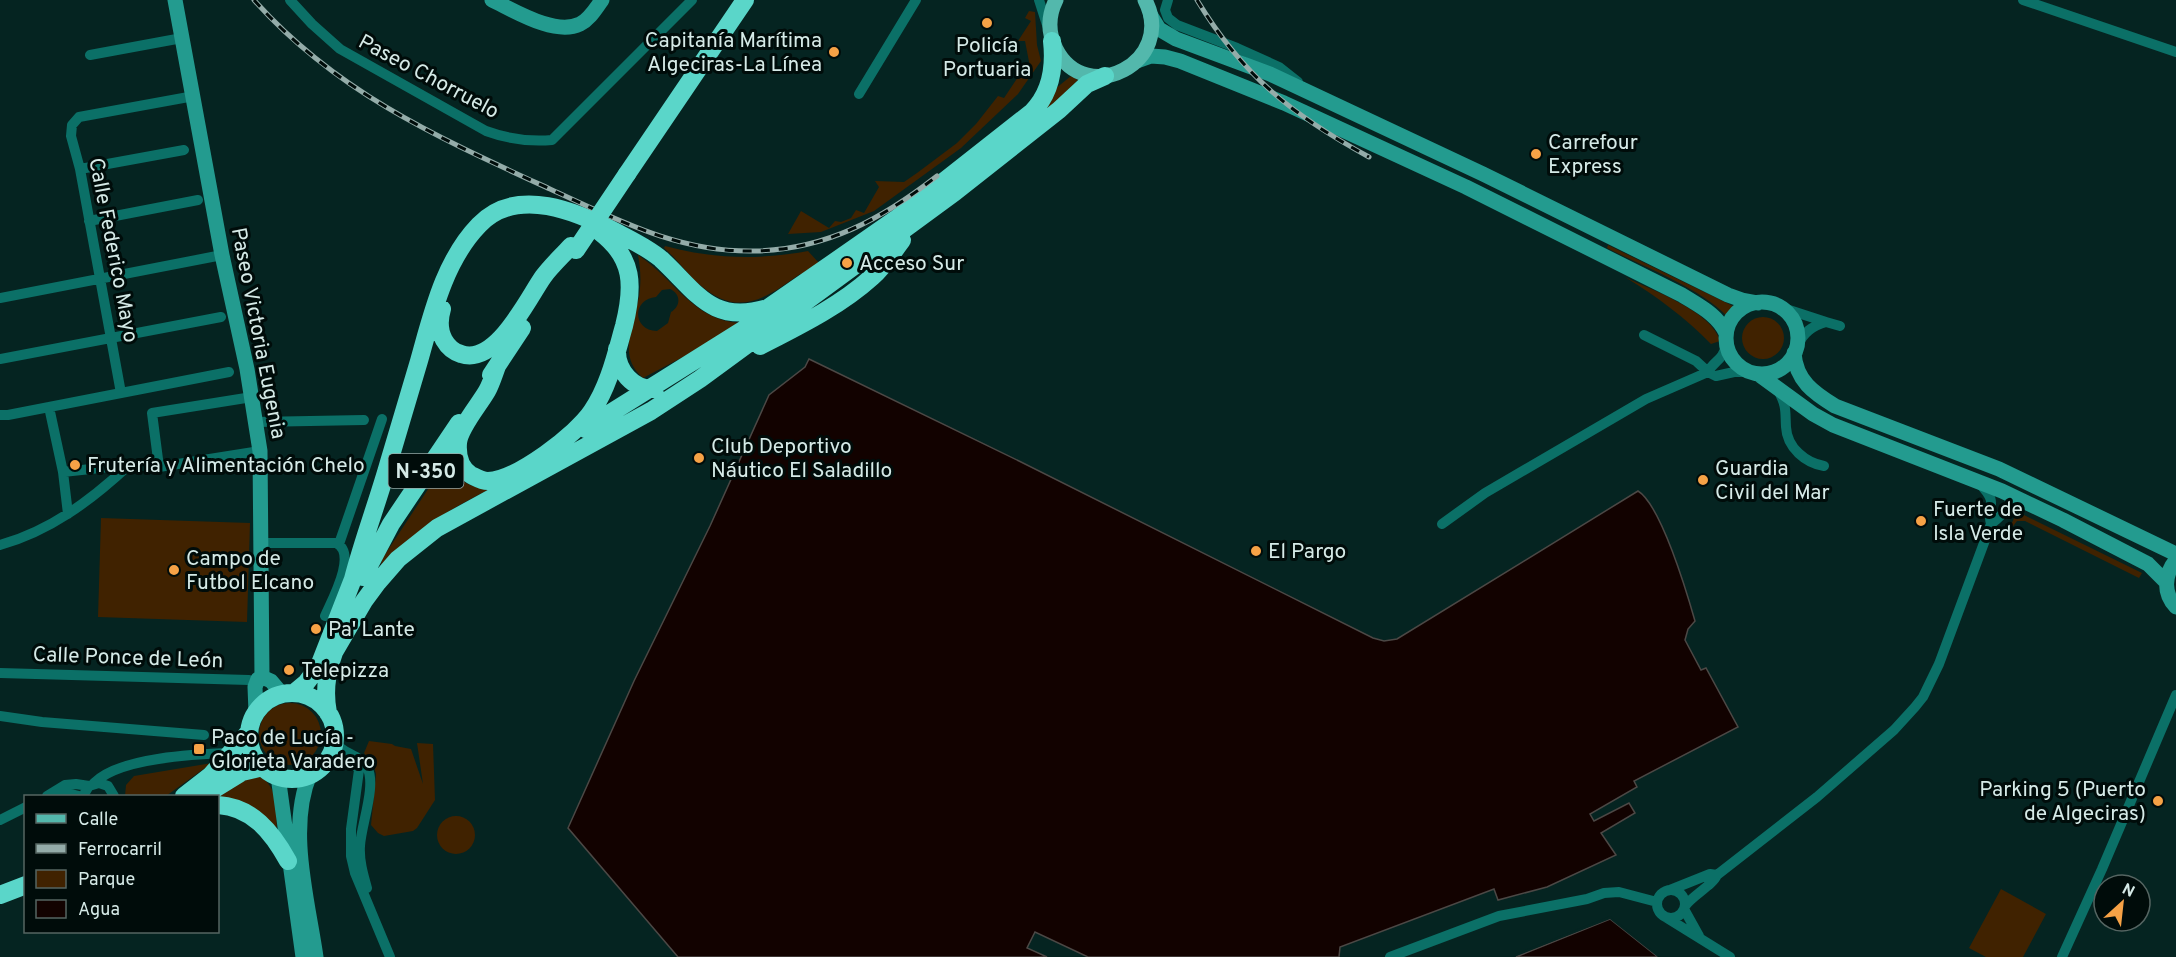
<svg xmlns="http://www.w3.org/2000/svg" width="2176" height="957" font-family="Overpass,sans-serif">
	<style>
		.green { fill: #402200; fill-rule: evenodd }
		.water { fill: #120200; stroke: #4c4845; stroke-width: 1.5 }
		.pier { fill: #052421 }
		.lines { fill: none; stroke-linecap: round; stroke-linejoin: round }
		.street { stroke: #0b7067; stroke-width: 10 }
		.secondary { stroke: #239b8f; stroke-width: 15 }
		.primary { stroke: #53b8ac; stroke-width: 15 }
		.highway { stroke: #5ad6c9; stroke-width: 18 }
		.rail-casing { stroke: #94aca9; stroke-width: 5 }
		.rail { stroke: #000c0a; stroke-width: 3; stroke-dasharray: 9; stroke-linecap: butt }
		.highway-bridge { stroke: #5ad6c9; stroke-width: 18 }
		.poi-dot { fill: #f6a246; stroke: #000c0a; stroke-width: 2 }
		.labels { text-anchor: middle; stroke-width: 6; stroke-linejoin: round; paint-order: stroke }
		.shield { fill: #000c0a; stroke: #95a7a5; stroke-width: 1.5 }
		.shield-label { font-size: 20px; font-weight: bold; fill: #d5eae7 }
		.poi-label { font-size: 21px; fill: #d5eae7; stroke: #000c0a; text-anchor: start }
		.street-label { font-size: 21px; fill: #d5eae7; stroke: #000c0a }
	</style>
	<rect width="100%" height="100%" fill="#052421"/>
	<path class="green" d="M 1029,11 L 1035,12 L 1037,45 L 1041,61 L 1018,94 L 961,148 L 874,211 L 821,232 L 788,234 L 801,211 L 829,228 L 835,221 L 841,222 L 851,218 L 856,210 L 864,213 L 879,187 L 875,181 L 904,182 L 917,173 L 957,143 L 976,124 L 998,96 L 1004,98 L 1020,74 L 1021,68 L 1030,67 L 1025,41 L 1018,41 L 1031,21 L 1025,18 Z
		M 1071,76 L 1078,80 L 1049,110 L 1045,108 L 1055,89 Z
		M 1608,245 L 1735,307 L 1727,316 C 1698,287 1644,267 1607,248 Z
		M 665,246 C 713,259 759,260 808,251 L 819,263 L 802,276 L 800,274 C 765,299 738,318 700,285 C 687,274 677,259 664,248 Z
		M 638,255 C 675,279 692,320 740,323 L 738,328 L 643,378 C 614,354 638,319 640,288 C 641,277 640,266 638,255 ZM 670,289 C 681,294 681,306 671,312 L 668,323 L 657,331 C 632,330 632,299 656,297 L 662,290 Z
		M 1625,277 C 1651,290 1712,311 1720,341 L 1711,344 C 1685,317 1657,297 1625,277 Z
		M1742 338a21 21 0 1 1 42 0a21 21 0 1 1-42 0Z
		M 452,466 C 459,482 471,487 488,490 C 444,512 411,532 380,571 L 382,559 L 442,468 Z
		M 2024,515 L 2142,573 L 2139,578 L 2025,521 L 2017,521 L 2011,529 L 2011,525 L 2015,516 Z
		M 101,518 L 250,523 L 247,622 L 98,617 Z
		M259 734a31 31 0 1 1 62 0a31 31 0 1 1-62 0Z
		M 369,741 L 392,744 L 395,746 L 411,749 L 423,784 L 417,743 L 433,744 L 435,800 L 417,828 L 413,831 L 384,836 L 378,833 L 371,825 L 376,774 L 374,767 L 364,753 Z
		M 212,763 L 166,796 L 125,796 L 126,785 L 134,776 Z
		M 258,776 C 280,785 276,815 277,834 L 218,796 L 227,785 Z
		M437 835a19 19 0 1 1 38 0a19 19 0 1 1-38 0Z
		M 2001,889 L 2046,914 L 2023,957 L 1986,957 L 1969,948 Z"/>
	<path class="water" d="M 809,359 L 1019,461 L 1373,638 L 1384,641 L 1397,639 L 1638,491 C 1661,505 1687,593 1695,621 L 1688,629 L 1685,640 L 1701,670 L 1706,668 L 1738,727 L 1634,781 L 1637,787 L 1590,814 L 1594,821 L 1629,803 L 1635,813 L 1601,833 L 1616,855 L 1547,887 L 1498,900 L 1494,889 L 1340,947 L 1339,957 L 1088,957 L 1035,932 L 1027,948 L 1047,957 L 678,957 L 568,828 L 634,681 L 710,526 L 769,395 L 805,367 Z
		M 1610,919 L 1658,957 L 1516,957 Z"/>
	<path class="pier" d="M 1610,916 L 1661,957 L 1658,957 L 1610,919 L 1513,957 L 1515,954 Z"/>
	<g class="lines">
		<path class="street" d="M 290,0 L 312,24 L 340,49 L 486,131 C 508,139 529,142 552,140 L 692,0
			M 1039,0 L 1048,28
			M 1168,0 L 1165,10 L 1168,18 L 1177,25 L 1237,48 L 1279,67 L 1298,82
			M 2023,0 L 2176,52
			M 90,55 L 182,38
			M 859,94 L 916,0
			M 80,169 L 184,150
			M 89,221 L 198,200
			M 0,298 L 222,255
			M 1780,307 L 1826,322 C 1812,326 1804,332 1797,346
			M 1826,322 L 1840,326
			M 1644,335 L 1696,361 L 1708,372 L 1716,376 L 1734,372 L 1750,372
			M 0,359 L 221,317
			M 1778,390 C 1787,407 1785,410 1786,427 C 1787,448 1806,463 1824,466
			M 121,393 L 80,169 L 71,136 L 72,125 L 79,117 L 194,96
			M 49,407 L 63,472 L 68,514
			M 0,415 L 8,415 L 229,372
			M 256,422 L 364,420
			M 159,467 L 152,413 L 252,397
			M 63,472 L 128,465 L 159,467 L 260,451
			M 1980,484 C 2000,505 1986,505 1991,524
			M 1442,524 L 1485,493 L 1646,399 L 1708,372 C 1714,360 1723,361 1726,345
			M 261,543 L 336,543 C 358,553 332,600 325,616
			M 339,544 L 382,419
			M 0,545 C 50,531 90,501 128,466
			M 0,673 L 249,680 L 255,682
			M 0,716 L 42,722 L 204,735
			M 334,741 C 342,754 359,754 367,767 C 377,785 361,825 360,846 C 359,860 363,874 367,888
			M 328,758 C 340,756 352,759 359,770 L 351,829 L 351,856 L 355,873 L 390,957
			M 94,783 C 120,757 196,754 232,753
			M 54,793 L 67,793 L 79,796
			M 47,796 L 65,785 L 76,784 L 89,786
			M 83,796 L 89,786 L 99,783 L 108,786 L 114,796
			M 0,820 L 26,807
			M1657 904a14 14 0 1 1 28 0a14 14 0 1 1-28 0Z
			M 1670,890 L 1710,874 L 1717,875
			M 1685,906 C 1693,895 1713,885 1717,875 L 1817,797 L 1894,730 L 1915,707 L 1923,697 L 1939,664 L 1991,524 C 2007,513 2004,504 2027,505
			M 1684,909 L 1699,936
			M 1667,918 L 1730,957
			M 1390,957 L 1499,916 L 1587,899 L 1604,893 L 1619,892 L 1657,902
			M 2062,957 L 2102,869 L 2176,695"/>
		<path class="secondary" d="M 175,0 L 222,255 L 247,369 L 260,451 L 262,677
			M 492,0 C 515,11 555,36 580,24 C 590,19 596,8 602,0
			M 1151,16 L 1159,29 L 1176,39 L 1270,74 L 1483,174 L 1728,295 L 1742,300 L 1758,303
			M 1137,61 L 1151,56 L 1165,57 L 1180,61 L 1284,103 L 1466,187 L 1682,295 C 1699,306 1717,314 1726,333
			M1726 338a36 36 0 1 1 72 0a36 36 0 1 1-72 0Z
			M 1794,353 C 1796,381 1814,393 1835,406 L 1999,469 L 2176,554
			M 1758,374 L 1813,414 L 1833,425 L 2002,491 L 2063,520 L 2148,564 L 2166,582
			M 2176,560 C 2164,575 2163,593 2176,607
			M 262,677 L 271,681 L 282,694
			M 256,712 L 255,687 L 258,679 L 262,677
			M 310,774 C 287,828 308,901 316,957
			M 278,776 L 303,957"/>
		<path class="primary" d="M 1056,0 C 1048,16 1048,33 1056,49 C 1086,108 1177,62 1145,0"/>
		<path class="highway" d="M 627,174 L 745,0
			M 442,309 C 439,319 439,331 444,340 C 448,347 454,352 461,354 C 496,366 527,300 543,277 C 551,266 562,256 571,246
			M 760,346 C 799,326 840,306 872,277 C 884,267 893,252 902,240
			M 617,349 C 616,370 633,390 655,389
			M 497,366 C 494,374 491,384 487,391 C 479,405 459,428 458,443 C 457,456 460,468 471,475 C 477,478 482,481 488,481 C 517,480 577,434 592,411 C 609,386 616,354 624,326 C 634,286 634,258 600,232
			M 491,375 L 522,328
			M 585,429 L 743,330 L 762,318 L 767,310
			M 363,577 L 391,524 L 459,423
			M 353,579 C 363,540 378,501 389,462 C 399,428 409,395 419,361 C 432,315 444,261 479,225 C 517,185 578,212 618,233 C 633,241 648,248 661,259 C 697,292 711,325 768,308 L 896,219 L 1032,112 C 1051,93 1055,68 1052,41
			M 333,654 L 364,601 L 378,582 L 398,559 L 437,528 L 651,411 L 700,379 L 955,192 L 1059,110 L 1087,84 L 1105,76
			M 294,693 L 306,683 L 319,666 L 353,579 L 360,569
			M249 736a43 43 0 1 1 86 0a43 43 0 1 1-86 0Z
			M 328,713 C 323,687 328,667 338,642
			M 184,796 L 211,775 L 249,732
			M 203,796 L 242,772 L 263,767
			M 218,805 C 252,807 272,832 288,861
			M 0,895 L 26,885"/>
		<g class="rail-casing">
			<path id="rail" d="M 254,0 C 337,93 439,138 550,189 C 618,220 679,253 756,251 C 827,249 882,219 937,176
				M 1197,0 C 1243,76 1292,115 1369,157"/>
		</g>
		<use href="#rail" class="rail"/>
		<path class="highway-bridge" d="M 576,250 L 627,174"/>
	</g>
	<g class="poi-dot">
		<circle cx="987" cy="23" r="6"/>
		<circle cx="834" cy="52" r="6"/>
		<circle cx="1536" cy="154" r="6"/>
		<circle cx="847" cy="263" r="6"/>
		<circle cx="699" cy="458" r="6"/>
		<circle cx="75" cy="465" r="6"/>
		<circle cx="1703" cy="480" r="6"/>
		<circle cx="1921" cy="521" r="6"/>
		<circle cx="1256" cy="551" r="6"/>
		<circle cx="174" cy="570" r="6"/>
		<circle cx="316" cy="629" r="6"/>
		<circle cx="289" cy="670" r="6"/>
		<rect x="193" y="743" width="12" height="12" rx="3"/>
		<circle cx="2158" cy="801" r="6"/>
	</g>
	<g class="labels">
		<rect class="shield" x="388.5" y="454" width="75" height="34" rx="4.5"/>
		<g class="shield-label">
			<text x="426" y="478">N-350</text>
		</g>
		<g class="poi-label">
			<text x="822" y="47" text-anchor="end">Capitanía Marítima<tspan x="822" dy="24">Algeciras-La Línea</tspan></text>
			<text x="987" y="52" text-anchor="middle">Policía<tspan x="987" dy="24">Portuaria</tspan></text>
			<text x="1548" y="149">Carrefour<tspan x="1548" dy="24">Express</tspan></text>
			<text x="859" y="270">Acceso Sur</text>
			<text x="711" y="453">Club Deportivo<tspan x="711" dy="24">Náutico El Saladillo</tspan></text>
			<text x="87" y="472">Frutería y Alimentación Chelo</text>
			<text x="1715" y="475">Guardia<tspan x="1715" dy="24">Civil del Mar</tspan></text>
			<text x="1933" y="516">Fuerte de<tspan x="1933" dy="24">Isla Verde</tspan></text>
			<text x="1268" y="558">El Pargo</text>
			<text x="186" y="565">Campo de<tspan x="186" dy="24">Futbol Elcano</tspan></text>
			<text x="328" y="636">Pa' Lante</text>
			<text x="301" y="677">Telepizza</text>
			<text x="211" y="744">Paco de Lucía -<tspan x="211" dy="24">Glorieta Varadero</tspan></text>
			<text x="2146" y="796" text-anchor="end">Parking 5 (Puerto<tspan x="2146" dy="24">de Algeciras)</tspan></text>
		</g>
		<g class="street-label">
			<text transform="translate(429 76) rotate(28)" y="7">Paseo Chorruelo</text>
			<text transform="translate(114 250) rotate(79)" y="7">Calle Federico Mayo</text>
			<text transform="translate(259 333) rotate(79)" y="7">Paseo Victoria Eugenia</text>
			<text transform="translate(128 657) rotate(2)" y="7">Calle Ponce de León</text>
		</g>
	</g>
	<rect x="24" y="795" width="195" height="138" fill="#000c0a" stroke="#556562" stroke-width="1.5"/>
	<rect x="36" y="814" width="30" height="9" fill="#53b8ac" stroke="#556562" stroke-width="1.5"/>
	<text x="78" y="825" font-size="18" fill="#d5eae7">Calle</text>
	<rect x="36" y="844" width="30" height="9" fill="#94aca9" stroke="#556562" stroke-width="1.5"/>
	<text x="78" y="855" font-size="18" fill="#d5eae7">Ferrocarril</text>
	<rect x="36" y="870" width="30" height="18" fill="#402200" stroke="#556562" stroke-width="1.5"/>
	<text x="78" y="885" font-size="18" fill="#d5eae7">Parque</text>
	<rect x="36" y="900" width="30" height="18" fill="#120200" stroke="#556562" stroke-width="1.5"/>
	<text x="78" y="915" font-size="18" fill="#d5eae7">Agua</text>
	<g transform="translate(2122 903) rotate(27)"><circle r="28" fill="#000c0a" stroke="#556562" stroke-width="1.5"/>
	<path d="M0-4.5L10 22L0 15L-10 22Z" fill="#f6a246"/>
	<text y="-9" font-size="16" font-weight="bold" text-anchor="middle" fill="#d5eae7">N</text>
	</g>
</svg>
